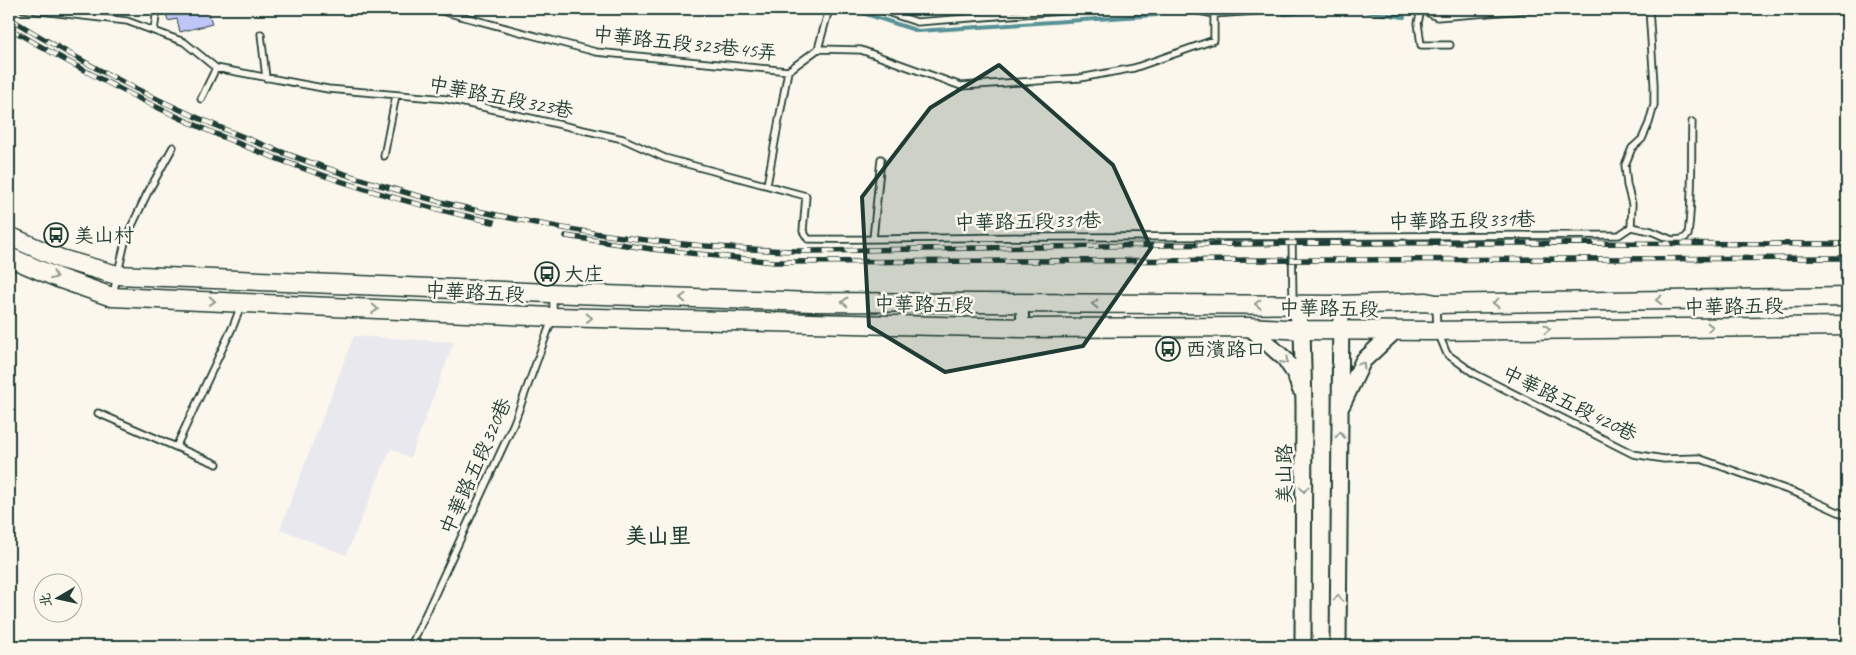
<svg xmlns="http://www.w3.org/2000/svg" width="1856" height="655" font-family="Caveat,'LXGW WenKai TC',sans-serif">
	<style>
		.built { fill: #e9e8ef }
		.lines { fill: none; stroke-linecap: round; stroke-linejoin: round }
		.stream { stroke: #569196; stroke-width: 4 }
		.building { fill: #bec5f7; stroke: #1f3d34 }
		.lane-casing { stroke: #1f3d34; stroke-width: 9 }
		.street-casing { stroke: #1f3d34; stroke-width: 15 }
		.secondary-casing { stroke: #1f3d34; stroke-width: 19 }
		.primary-casing { stroke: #1f3d34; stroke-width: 21 }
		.lane { stroke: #fbf7ec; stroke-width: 5.5 }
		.street { stroke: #fbf7ec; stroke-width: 11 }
		.secondary { stroke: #fbf7ec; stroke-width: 15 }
		.primary { stroke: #fbf7ec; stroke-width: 18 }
		.rail-casing { stroke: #1f3d34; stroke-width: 5.5 }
		.rail { stroke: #fbf7ec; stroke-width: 4; stroke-dasharray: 11; stroke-linecap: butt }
		.oneway { stroke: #8d9a90 }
		.marked { fill: #1f3d34; fill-opacity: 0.2; stroke: #1f3d34; stroke-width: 4; stroke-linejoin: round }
		.labels { text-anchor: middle; stroke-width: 5; stroke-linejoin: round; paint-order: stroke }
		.street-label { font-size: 20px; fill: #1f3d34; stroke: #fbf7ec }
		.poi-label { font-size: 20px; fill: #1f3d34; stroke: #fbf7ec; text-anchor: start }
		.quarter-label { font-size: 22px; font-weight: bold; fill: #1f3d34; stroke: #fbf7ec }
	</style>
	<rect width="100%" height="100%" fill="#fbf7ec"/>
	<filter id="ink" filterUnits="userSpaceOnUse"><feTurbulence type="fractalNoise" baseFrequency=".02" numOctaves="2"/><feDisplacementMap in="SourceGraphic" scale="10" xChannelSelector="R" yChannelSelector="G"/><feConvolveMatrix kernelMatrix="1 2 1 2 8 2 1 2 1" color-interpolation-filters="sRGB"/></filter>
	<g filter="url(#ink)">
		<path class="built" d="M 354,336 L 454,342 L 410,458 L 391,448 L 346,555 L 280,529 Z"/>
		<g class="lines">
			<path class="stream" d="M 1352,9 L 1404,17
				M 1828,9 L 1847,10
				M 866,14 L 918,31 L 1157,15
				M 1284,14 L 1342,9"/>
		</g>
		<path class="building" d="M 165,9 L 208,9 L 212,24 L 180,32 L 177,19 L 168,21 Z"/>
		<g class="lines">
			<g class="lane-casing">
				<path id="lane" d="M 23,9 L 127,21 L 184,42 L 216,68 L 328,89 L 447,99 L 623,139 L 665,158 L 806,196 L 803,231 L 808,239 C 888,240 969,237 1049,237 C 1239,236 1429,237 1619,235 L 1631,227
					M 434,9 L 596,52 L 788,71
					M 878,9 L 917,22 L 1088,9
					M 1189,9 L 1214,14 L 1286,9
					M 1420,9 L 1437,17 L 1539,9
					M 1649,9 L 1654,84 L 1654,105 L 1649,123 L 1642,139 L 1632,148 L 1625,165 L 1627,185 L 1632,204 L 1631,227 L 1651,231 L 1672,240 L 1683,239 L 1688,235 C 1693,197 1691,160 1692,122
					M 1421,10 L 1418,23 L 1421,45 L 1450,45
					M 154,31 L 157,9
					M 261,34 L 266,78
					M 818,49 L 829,9
					M 201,99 L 216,68
					M 384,156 L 396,95
					M 767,185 L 788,71 L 818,49 L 861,50 L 961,86 L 1080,78 L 1134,68 L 1214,40 L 1214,14
					M 1292,237 L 1293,302
					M 873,239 L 881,159
					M 113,294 L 126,238 L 147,194 L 173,147
					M 1436,305 L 1437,330 L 1447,354 L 1475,374 L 1633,454 L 1664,459 L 1698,458 L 1799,494 L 1847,516
					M 98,413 L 176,447 L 234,324 L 241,305
					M 176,447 L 217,464
					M 411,646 L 514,423 L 553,317 L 553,295"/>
			</g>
			<g class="street-casing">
				<path id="street" d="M 1022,304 L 1023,328"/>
			</g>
			<g class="secondary-casing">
				<path id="secondary" d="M 1293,304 L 1302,330 L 1304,405 L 1303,646
					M 1249,327 L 1285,359 L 1295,374 L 1300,389
					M 1342,405 L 1363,361 L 1396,330
					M 1338,646 L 1341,305"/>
			</g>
			<g class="primary-casing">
				<path id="primary" d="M 9,236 L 61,259 L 117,275 L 574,294 L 813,302 L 1341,305 L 1426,302 L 1436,304 L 1847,297
					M 9,257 L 58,278 L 112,297 L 553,317 L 1023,328 L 1249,327 L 1302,330 L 1430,331 L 1847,326"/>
			</g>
			<use href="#lane" class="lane"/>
			<use href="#street" class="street"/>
			<use href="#secondary" class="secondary"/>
			<use href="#primary" class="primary"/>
			<g class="rail-casing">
				<path id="rail" d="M 9,18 C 240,161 497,238 769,250 C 819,253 870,249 920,249 C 1021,247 1122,246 1223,244 C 1431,241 1639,244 1847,244
					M 9,28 C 163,119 317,185 493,222
					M 566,236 L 652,249 L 774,262 L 1847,258"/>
			</g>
			<use href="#rail" class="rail"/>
		</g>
		<defs><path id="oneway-chevron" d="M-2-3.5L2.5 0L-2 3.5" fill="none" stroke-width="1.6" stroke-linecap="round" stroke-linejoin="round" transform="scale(1.25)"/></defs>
		<g class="oneway">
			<use href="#oneway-chevron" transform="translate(54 276) rotate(22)"/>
			<use href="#oneway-chevron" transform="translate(683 298) rotate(-178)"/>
			<use href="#oneway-chevron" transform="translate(1659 300) rotate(179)"/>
			<use href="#oneway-chevron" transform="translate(212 301) rotate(3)"/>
			<use href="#oneway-chevron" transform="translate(845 302) rotate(-179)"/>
			<use href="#oneway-chevron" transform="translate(1496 303) rotate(179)"/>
			<use href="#oneway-chevron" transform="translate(1095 304) rotate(-180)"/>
			<use href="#oneway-chevron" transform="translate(1258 304) rotate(180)"/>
			<use href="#oneway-chevron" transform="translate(375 309) rotate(3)"/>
			<use href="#oneway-chevron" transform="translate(589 318) rotate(1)"/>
			<use href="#oneway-chevron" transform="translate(1710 327) rotate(-1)"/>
			<use href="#oneway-chevron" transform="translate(1547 329) rotate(-1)"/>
			<use href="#oneway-chevron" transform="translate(1285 361) rotate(48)"/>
			<use href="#oneway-chevron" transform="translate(1362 365) rotate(-59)"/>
			<use href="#oneway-chevron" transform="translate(1340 435) rotate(-89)"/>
			<use href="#oneway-chevron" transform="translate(1304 489) rotate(90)"/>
			<use href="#oneway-chevron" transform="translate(1338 598) rotate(-89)"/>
		</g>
	</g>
	<path class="marked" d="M 999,65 L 1113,165 L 1151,248 L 1083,346 L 945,372 L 869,326 L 862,197 L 930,108 Z"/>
	<defs>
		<g id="bus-ring" transform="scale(1.25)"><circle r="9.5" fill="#fbf7ec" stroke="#1f3d34" stroke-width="1.5"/><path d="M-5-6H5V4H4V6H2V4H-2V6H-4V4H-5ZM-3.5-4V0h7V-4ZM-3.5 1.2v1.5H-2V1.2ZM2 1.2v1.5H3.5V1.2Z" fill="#1f3d34"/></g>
	</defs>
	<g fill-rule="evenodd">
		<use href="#bus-ring" x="56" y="235"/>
		<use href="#bus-ring" x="547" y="274"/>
		<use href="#bus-ring" x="1168" y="349"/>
	</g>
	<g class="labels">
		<g class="street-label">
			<text transform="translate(685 43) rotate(6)" y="7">中華路五段323巷45弄</text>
			<text transform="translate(501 97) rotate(11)" y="7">中華路五段323巷</text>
			<text transform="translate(1462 220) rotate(-1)" y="7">中華路五段331巷</text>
			<text transform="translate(1028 221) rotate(-1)" y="7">中華路五段331巷</text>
			<text transform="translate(475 292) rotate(3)" y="7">中華路五段</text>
			<text transform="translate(924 304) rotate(1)" y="7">中華路五段</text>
			<text transform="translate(1734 306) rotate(-1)" y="7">中華路五段</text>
			<text transform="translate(1329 308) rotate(1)" y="7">中華路五段</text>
			<text transform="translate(1570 403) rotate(26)" y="7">中華路五段420巷</text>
			<text transform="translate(475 466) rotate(-66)" y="7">中華路五段320巷</text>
			<text transform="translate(1284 474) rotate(-90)" y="7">美山路</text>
		</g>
		<g class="poi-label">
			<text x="74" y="242">美山村</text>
			<text x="564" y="281">大庄</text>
			<text x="1186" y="356">西濱路口</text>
		</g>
		<g class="quarter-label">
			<text x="658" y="543">美山里</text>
		</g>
	</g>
	<rect width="1856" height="655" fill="none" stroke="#fbf7ec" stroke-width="30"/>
	<rect x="15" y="15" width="1826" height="625" fill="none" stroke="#1f3d34" stroke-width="2" filter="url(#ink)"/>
	<g transform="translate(58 598) rotate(261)"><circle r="24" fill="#fbf7ec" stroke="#a3ada2"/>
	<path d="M0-4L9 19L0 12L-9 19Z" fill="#1f3d34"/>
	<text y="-8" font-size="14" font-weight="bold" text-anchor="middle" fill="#1f3d34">北</text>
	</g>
</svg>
